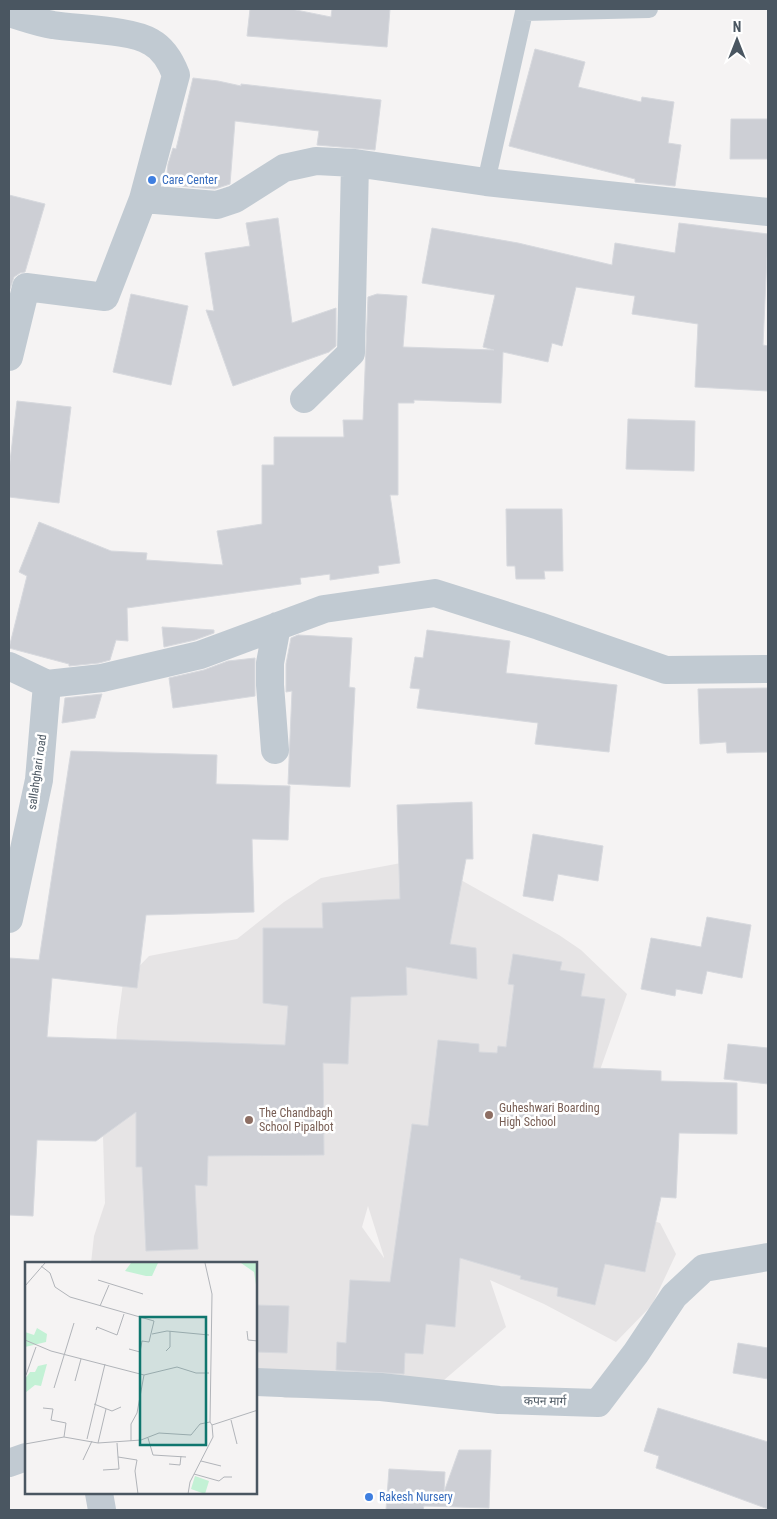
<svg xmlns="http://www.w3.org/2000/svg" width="777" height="1519" font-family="'Roboto Condensed','Noto Sans Devanagari',sans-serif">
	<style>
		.education { fill: #e6e4e5; fill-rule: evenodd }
		.building { fill: #cdcfd5; stroke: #d7d9de }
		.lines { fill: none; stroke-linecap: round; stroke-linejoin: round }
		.service { stroke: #c1cad2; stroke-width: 18 }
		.minor { stroke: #c1cad2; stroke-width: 28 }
		.tertiary { stroke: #c1cad2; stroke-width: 28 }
		.shop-dot { fill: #3f7fe0; stroke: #fff; stroke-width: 2 }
		.education-dot { fill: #8d6e63; stroke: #fff; stroke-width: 2 }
		.labels { text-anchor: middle; stroke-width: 5; stroke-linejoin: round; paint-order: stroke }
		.shop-label { font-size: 12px; fill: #366cbe; stroke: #fff; text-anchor: start }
		.street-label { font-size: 12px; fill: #4a5661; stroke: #fff }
		.education-label { font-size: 12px; fill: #785e54; stroke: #fff; text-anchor: start }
		.inset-road { fill: none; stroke: #b1b4b9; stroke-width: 1 }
		.view { fill: #0f766e; fill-opacity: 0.15; stroke: #0f766e; stroke-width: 2.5 }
		.inset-edge { fill: none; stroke: #4a5661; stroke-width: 2.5 }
	</style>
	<rect width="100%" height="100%" fill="#f5f3f3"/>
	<path class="education" d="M 401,863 L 443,870 L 559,935 L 581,950 L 627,994 L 600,1070 L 570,1195 L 660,1223 L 676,1254 L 652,1305 L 616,1342 L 544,1304 L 490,1280 L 506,1327 L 437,1386 L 334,1397 L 285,1398 L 256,1387 L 256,1263 L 91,1263 L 94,1236 L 105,1203 L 103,1136 L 113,1104 L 117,1027 L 123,983 L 149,956 L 237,939 L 284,902 L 321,878 ZM 368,1206 L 384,1257 L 384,1258 L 362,1227 Z"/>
	<path class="building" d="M 250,9 L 291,9 L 331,17 L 332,9 L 390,9 L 387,47 L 247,36 Z
		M 535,49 L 585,62 L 578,87 L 641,102 L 642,97 L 674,102 L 668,143 L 681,145 L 675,186 L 635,182 L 635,179 L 509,146 Z
		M 193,78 L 218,81 L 241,86 L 241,84 L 381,100 L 375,150 L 317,145 L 319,131 L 235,121 L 230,184 L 215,189 L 166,185 L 168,164 L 173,148 L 176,149 Z
		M 731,119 L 768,119 L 768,159 L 730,159 Z
		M 9,195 L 45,204 L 25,272 L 20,273 L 14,277 L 9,292 Z
		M 278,218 L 292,323 L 336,308 L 336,346 L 329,352 L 233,386 L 206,310 L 214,311 L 205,253 L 250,246 L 246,223 Z
		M 679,223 L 768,234 L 763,345 L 768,346 L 768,391 L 695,387 L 698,324 L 632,314 L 635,296 L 576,287 L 562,346 L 552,343 L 548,362 L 503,352 L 501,403 L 414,400 L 414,403 L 398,403 L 398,495 L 390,495 L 400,563 L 378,566 L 379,573 L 330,580 L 330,574 L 300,578 L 301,584 L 127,608 L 128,641 L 116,640 L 110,660 L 99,663 L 69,666 L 69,664 L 9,648 L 27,576 L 19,572 L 39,522 L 111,551 L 147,553 L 146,560 L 223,565 L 217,531 L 262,524 L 262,465 L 274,465 L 274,437 L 344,437 L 343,420 L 363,420 L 368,297 L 377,294 L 407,296 L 403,347 L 494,350 L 483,347 L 495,295 L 422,283 L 432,228 L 518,243 L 612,265 L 615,243 L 675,253 Z
		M 131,294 L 188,306 L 171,385 L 113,372 Z
		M 17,401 L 71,407 L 59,503 L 9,497 L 9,470 Z
		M 628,419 L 695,421 L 694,471 L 626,469 Z
		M 506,509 L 562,509 L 563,571 L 544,571 L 545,579 L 516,579 L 515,566 L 507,566 Z
		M 162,627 L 214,630 L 214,633 L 195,640 L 164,647 Z
		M 427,630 L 510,641 L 506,673 L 617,685 L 609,752 L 535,744 L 538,723 L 417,708 L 420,689 L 410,688 L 415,657 L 423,658 Z
		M 298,635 L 352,638 L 349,687 L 355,688 L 350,787 L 288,784 L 292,691 L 286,692 L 286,664 L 291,638 Z
		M 255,658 L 255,696 L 173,708 L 169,678 L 204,670 L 228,661 Z
		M 768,688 L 768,752 L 727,753 L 726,742 L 700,744 L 698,689 Z
		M 102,694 L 95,718 L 62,723 L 65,698 Z
		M 71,751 L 217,755 L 216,784 L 290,786 L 288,840 L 252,839 L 254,912 L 146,915 L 137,988 L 52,978 L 47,1037 L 285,1045 L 288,1006 L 263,1003 L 263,928 L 323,928 L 322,903 L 400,899 L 397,805 L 472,802 L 473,859 L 466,859 L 450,944 L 476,948 L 477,979 L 406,967 L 407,995 L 351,997 L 348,1064 L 323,1063 L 324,1155 L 208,1156 L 207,1186 L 195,1185 L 198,1249 L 146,1251 L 142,1167 L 136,1167 L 136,1112 L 96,1141 L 37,1140 L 33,1216 L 9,1215 L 9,958 L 39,960 Z
		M 533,834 L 603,846 L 598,881 L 558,874 L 553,901 L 523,896 Z
		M 707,917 L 751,925 L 742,978 L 707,971 L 702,994 L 676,989 L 675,996 L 641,989 L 651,938 L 701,947 Z
		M 513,954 L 562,962 L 560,970 L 585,974 L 581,996 L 605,999 L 593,1068 L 661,1071 L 661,1081 L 737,1083 L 737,1134 L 679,1133 L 676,1198 L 661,1197 L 645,1272 L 605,1264 L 595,1305 L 557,1296 L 558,1288 L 520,1279 L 521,1276 L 460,1258 L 455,1327 L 426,1324 L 423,1354 L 405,1353 L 404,1374 L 336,1370 L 337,1342 L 346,1343 L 350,1280 L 390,1282 L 412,1124 L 428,1126 L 438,1040 L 479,1044 L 479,1052 L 497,1053 L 498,1046 L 506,1047 L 514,985 L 508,984 Z
		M 728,1044 L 768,1048 L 768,1084 L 724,1079 Z
		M 256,1305 L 289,1306 L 287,1353 L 256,1352 Z
		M 738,1343 L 768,1348 L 768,1379 L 733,1373 Z
		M 658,1408 L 768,1442 L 768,1509 L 656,1468 L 659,1456 L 644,1451 Z
		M 459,1450 L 491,1450 L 489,1508 L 424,1506 L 423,1510 L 386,1510 L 389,1469 L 445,1472 L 444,1492 Z"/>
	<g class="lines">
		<path class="service" d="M 486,182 L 524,12 L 649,9"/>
		<path class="minor" d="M 9,13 C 23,17 38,23 53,25 C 78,29 133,30 151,42 C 164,49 171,62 176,75 L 143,199 L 105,297 L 26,287 L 9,357
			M 143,199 L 217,205 L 235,199 L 284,168 L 316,161 L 355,163 L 486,182 L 768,212
			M 304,399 L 351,353 L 355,163
			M 9,666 L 47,684 L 39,780 L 9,919
			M 47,684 L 102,678 L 200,655 L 324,609 L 435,593 L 539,626 L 666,670 L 768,669
			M 275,750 L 270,685 L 270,663 L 277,626
			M 99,1493 L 102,1510"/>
		<path class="tertiary" d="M 256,1382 L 381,1387 L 499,1400 L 598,1403 L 636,1353 L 674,1296 L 704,1268 L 768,1257
			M 9,1463 L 26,1457"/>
	</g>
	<g class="shop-dot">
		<circle cx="152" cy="180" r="5"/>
		<circle cx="369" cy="1497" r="5"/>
	</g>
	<g class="education-dot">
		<circle cx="489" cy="1115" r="5"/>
		<circle cx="249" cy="1120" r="5"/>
	</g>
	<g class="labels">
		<g class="shop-label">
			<text x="162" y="184">Care Center</text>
			<text x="379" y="1501">Rakesh Nursery</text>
		</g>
		<g class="street-label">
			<text transform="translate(37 772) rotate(-82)" y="4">sallahghari road</text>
			<text transform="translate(545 1401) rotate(1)" y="4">कपन मार्ग</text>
		</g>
		<g class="education-label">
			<text x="499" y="1112">Guheshwari Boarding<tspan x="499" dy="14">High School</tspan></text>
			<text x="259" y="1117">The Chandbagh<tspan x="259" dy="14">School Pipalbot</tspan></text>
		</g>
	</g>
	<g transform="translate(25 1262)">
		<rect width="232" height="232" fill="#f5f3f3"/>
		<path d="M 106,1 L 133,1 L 127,14 L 121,14 L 100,9 ZM 216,1 L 232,1 L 232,29 L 229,10 ZM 12,66 L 22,72 L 21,80 L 0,85 L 0,70 L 9,73 ZM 22,102 L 16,124 L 10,123 L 0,131 L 0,117 L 5,110 L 10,110 L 13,104 ZM 170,214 L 184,219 L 180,232 L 166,227 Z" fill="#c3f1d5"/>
		<path class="inset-road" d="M 180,1 L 187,32 L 185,160M 16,4 L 25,11 L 30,25 L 45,35 L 129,59 L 124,80 L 117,79 L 115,90 L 104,87M 73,18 L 118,32M 0,24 L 20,1M 75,44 L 84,23M 71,68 L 72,65 L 92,73 L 99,52M 222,69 L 223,78 L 233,79M 127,72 L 142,69 L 184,73M 0,78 L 26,89 L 119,113 L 112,151 L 106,162 L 106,179M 141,89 L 145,85 L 145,69M 1,113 L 11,85M 119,113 L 152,105 L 171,111 L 184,111M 50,119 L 56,97M 29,126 L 49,61M 69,142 L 87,149 L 96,145M 18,146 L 28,147 L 26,158 L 41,161 L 39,175M 206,158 L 212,182M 187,163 L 233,148M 123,176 L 128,193 L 161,195M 62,177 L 80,102M 73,181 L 81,147M 92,181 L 93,195 L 112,198 L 110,209 L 113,232M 0,182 L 39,175 L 73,181 L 116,178 L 134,171 L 166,173 L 175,162 L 185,160 L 187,163M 58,198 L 67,179M 176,199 L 196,204M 144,202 L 155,203 L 156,194M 78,208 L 94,207 L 93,195M 169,212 L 194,219 L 199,215 L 207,215M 163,232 L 165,220 L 188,175 L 187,163"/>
		<path class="view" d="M 115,55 L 181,55 L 181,183 L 115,183 Z"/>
		<rect width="232" height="232" class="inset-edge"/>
	</g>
	<rect width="777" height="1519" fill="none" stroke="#4a5661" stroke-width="20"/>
	<g transform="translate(737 40)" stroke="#ffffff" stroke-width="4" paint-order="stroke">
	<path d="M0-4L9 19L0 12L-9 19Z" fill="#4a5661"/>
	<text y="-8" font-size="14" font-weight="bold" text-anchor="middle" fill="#4a5661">N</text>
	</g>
</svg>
